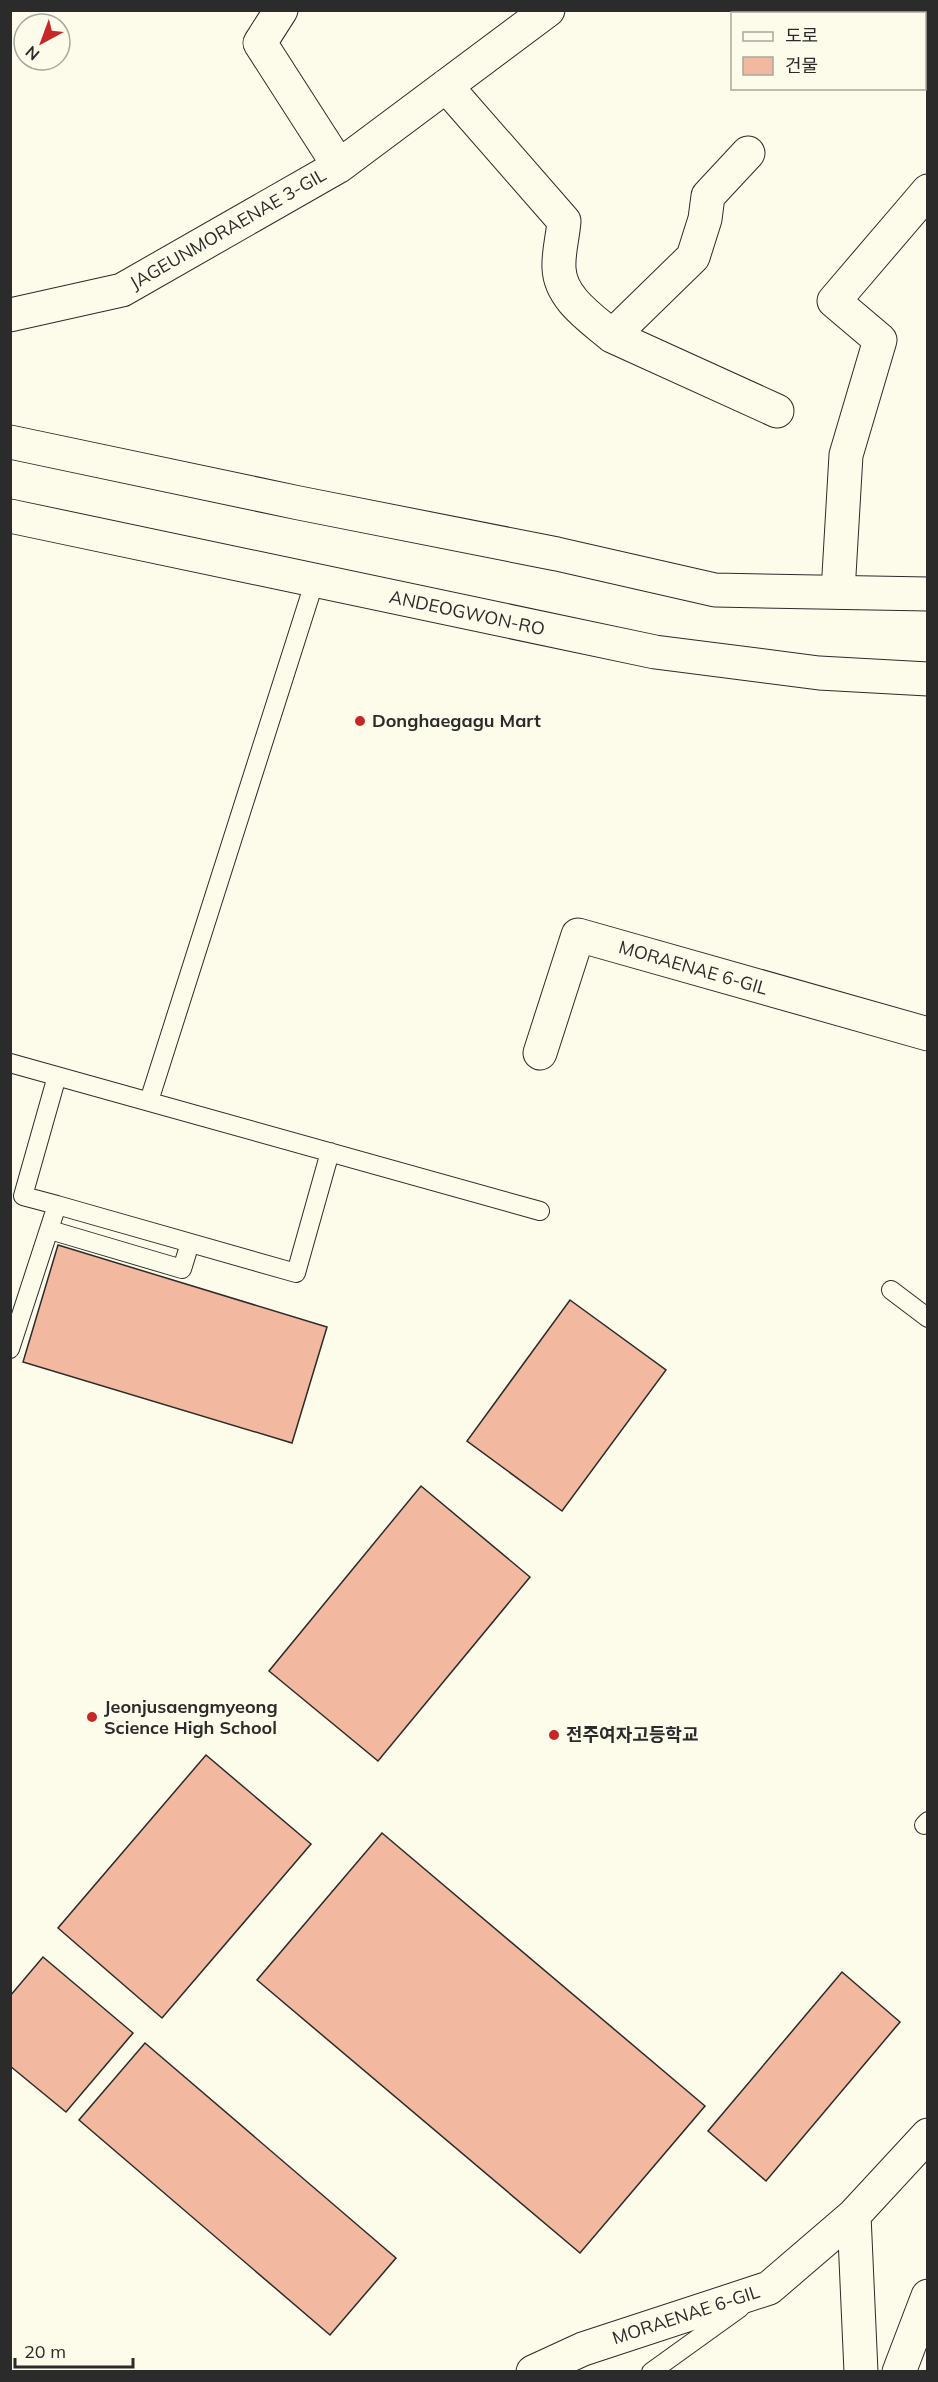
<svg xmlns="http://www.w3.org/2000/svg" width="938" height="2382" font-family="Mulish,'Noto Sans KR',sans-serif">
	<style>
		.building { fill: #f2b8a0; stroke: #2b2b2b; stroke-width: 1.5 }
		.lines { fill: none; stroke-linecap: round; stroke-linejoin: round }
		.lane-casing { stroke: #2b2b2b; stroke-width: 20 }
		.street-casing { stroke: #2b2b2b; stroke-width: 35 }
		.secondary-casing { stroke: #2b2b2b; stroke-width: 35 }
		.lane { stroke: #fdfbea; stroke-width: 18 }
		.street { stroke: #fdfbea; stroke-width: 33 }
		.secondary { stroke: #fdfbea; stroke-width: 33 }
		.poi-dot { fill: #c62828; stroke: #fdfbea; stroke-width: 2 }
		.labels { text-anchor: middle; stroke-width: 4.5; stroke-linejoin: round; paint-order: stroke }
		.street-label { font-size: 18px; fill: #2b2b2b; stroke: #fdfbea }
		.poi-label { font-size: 18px; font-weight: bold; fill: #2b2b2b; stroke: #fdfbea; text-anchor: start }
	</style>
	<rect width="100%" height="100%" fill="#fdfbea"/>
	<path class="building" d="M 58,1245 L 327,1327 L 292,1443 L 23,1362 Z
		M 570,1300 L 666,1370 L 562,1511 L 467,1441 Z
		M 421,1486 L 530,1577 L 378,1761 L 269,1671 Z
		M 206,1755 L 311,1844 L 162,2018 L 58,1928 Z
		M 382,1833 L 705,2106 L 580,2253 L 257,1980 Z
		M 43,1957 L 133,2033 L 66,2112 L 10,2066 L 10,1996 Z
		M 842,1972 L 900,2022 L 766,2181 L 708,2131 Z
		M 145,2043 L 396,2258 L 330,2335 L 79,2120 Z"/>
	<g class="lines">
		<g class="lane-casing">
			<path id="lane" d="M 10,1063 L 540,1211
				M 149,1101 L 315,580
				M 57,1205 L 23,1196 L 57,1076
				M 50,1230 L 182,1269 L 190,1243
				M 891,1290 L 928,1318
				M 10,1349 L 57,1205 L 296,1273 L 330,1152
				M 924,1825 L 928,1821
				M 651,2372 L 740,2308"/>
		</g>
		<g class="street-casing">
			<path id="street" d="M 281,10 L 260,43 L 339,166
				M 446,86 L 564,221 C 563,236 558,253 559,268 C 560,298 591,318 612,336 L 777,411
				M 10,315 L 122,290 L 339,166 L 548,10
				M 612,336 L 693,257 L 705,219 L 708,196 L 748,153
				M 838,592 L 846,455 L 880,340 L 834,301 L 928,191
				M 540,1053 L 578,935 L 928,1034
				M 854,2215 L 861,2372
				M 533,2372 L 583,2349 L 769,2288 L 854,2215 L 928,2135
				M 899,2372 L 928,2296"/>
		</g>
		<g class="secondary-casing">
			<path id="secondary" d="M 10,442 L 299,503 L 557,554 L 715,590 L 928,594
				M 10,516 L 655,652 L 819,673 L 928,679"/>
		</g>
		<use href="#lane" class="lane"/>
		<use href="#street" class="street"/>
		<use href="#secondary" class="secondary"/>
	</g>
	<g class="poi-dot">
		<circle cx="360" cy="721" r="6"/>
		<circle cx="92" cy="1717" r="6"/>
		<circle cx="554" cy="1735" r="6"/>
	</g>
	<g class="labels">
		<g class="street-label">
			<text transform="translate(228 229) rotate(-30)" y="6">JAGEUNMORAENAE 3-GIL</text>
			<text transform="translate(467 613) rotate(12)" y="6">ANDEOGWON-RO</text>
			<text transform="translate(693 968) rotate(16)" y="6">MORAENAE 6-GIL</text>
			<text transform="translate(686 2315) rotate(-18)" y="6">MORAENAE 6-GIL</text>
		</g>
		<g class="poi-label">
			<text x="372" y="727">Donghaegagu Mart</text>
			<text x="104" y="1713">Jeonjusaengmyeong<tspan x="104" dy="21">Science High School</tspan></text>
			<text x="566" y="1741">전주여자고등학교</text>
		</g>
	</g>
	<rect width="938" height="2382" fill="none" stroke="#2b2b2b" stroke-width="24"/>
	<rect x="731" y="12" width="195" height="78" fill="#fdfbea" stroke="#a9a89e" stroke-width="1.5"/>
	<rect x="743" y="32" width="30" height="9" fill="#fdfbea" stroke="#a9a89e" stroke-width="1.5"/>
	<text x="785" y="42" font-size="18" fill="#2b2b2b">도로</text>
	<rect x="743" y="57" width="30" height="18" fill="#f2b8a0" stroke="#a9a89e" stroke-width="1.5"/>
	<text x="785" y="72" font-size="18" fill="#2b2b2b">건물</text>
	<g transform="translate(42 42) rotate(221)"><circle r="28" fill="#fdfbea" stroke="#a9a89e" stroke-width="1.5"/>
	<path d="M0-4.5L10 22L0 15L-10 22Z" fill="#c62828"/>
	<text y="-9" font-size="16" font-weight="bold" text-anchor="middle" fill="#2b2b2b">N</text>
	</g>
	<path d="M15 2358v9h118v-9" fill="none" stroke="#2b2b2b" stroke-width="3"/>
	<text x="24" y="2358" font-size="18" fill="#2b2b2b" stroke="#fdfbea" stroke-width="4.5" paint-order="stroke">20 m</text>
</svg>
